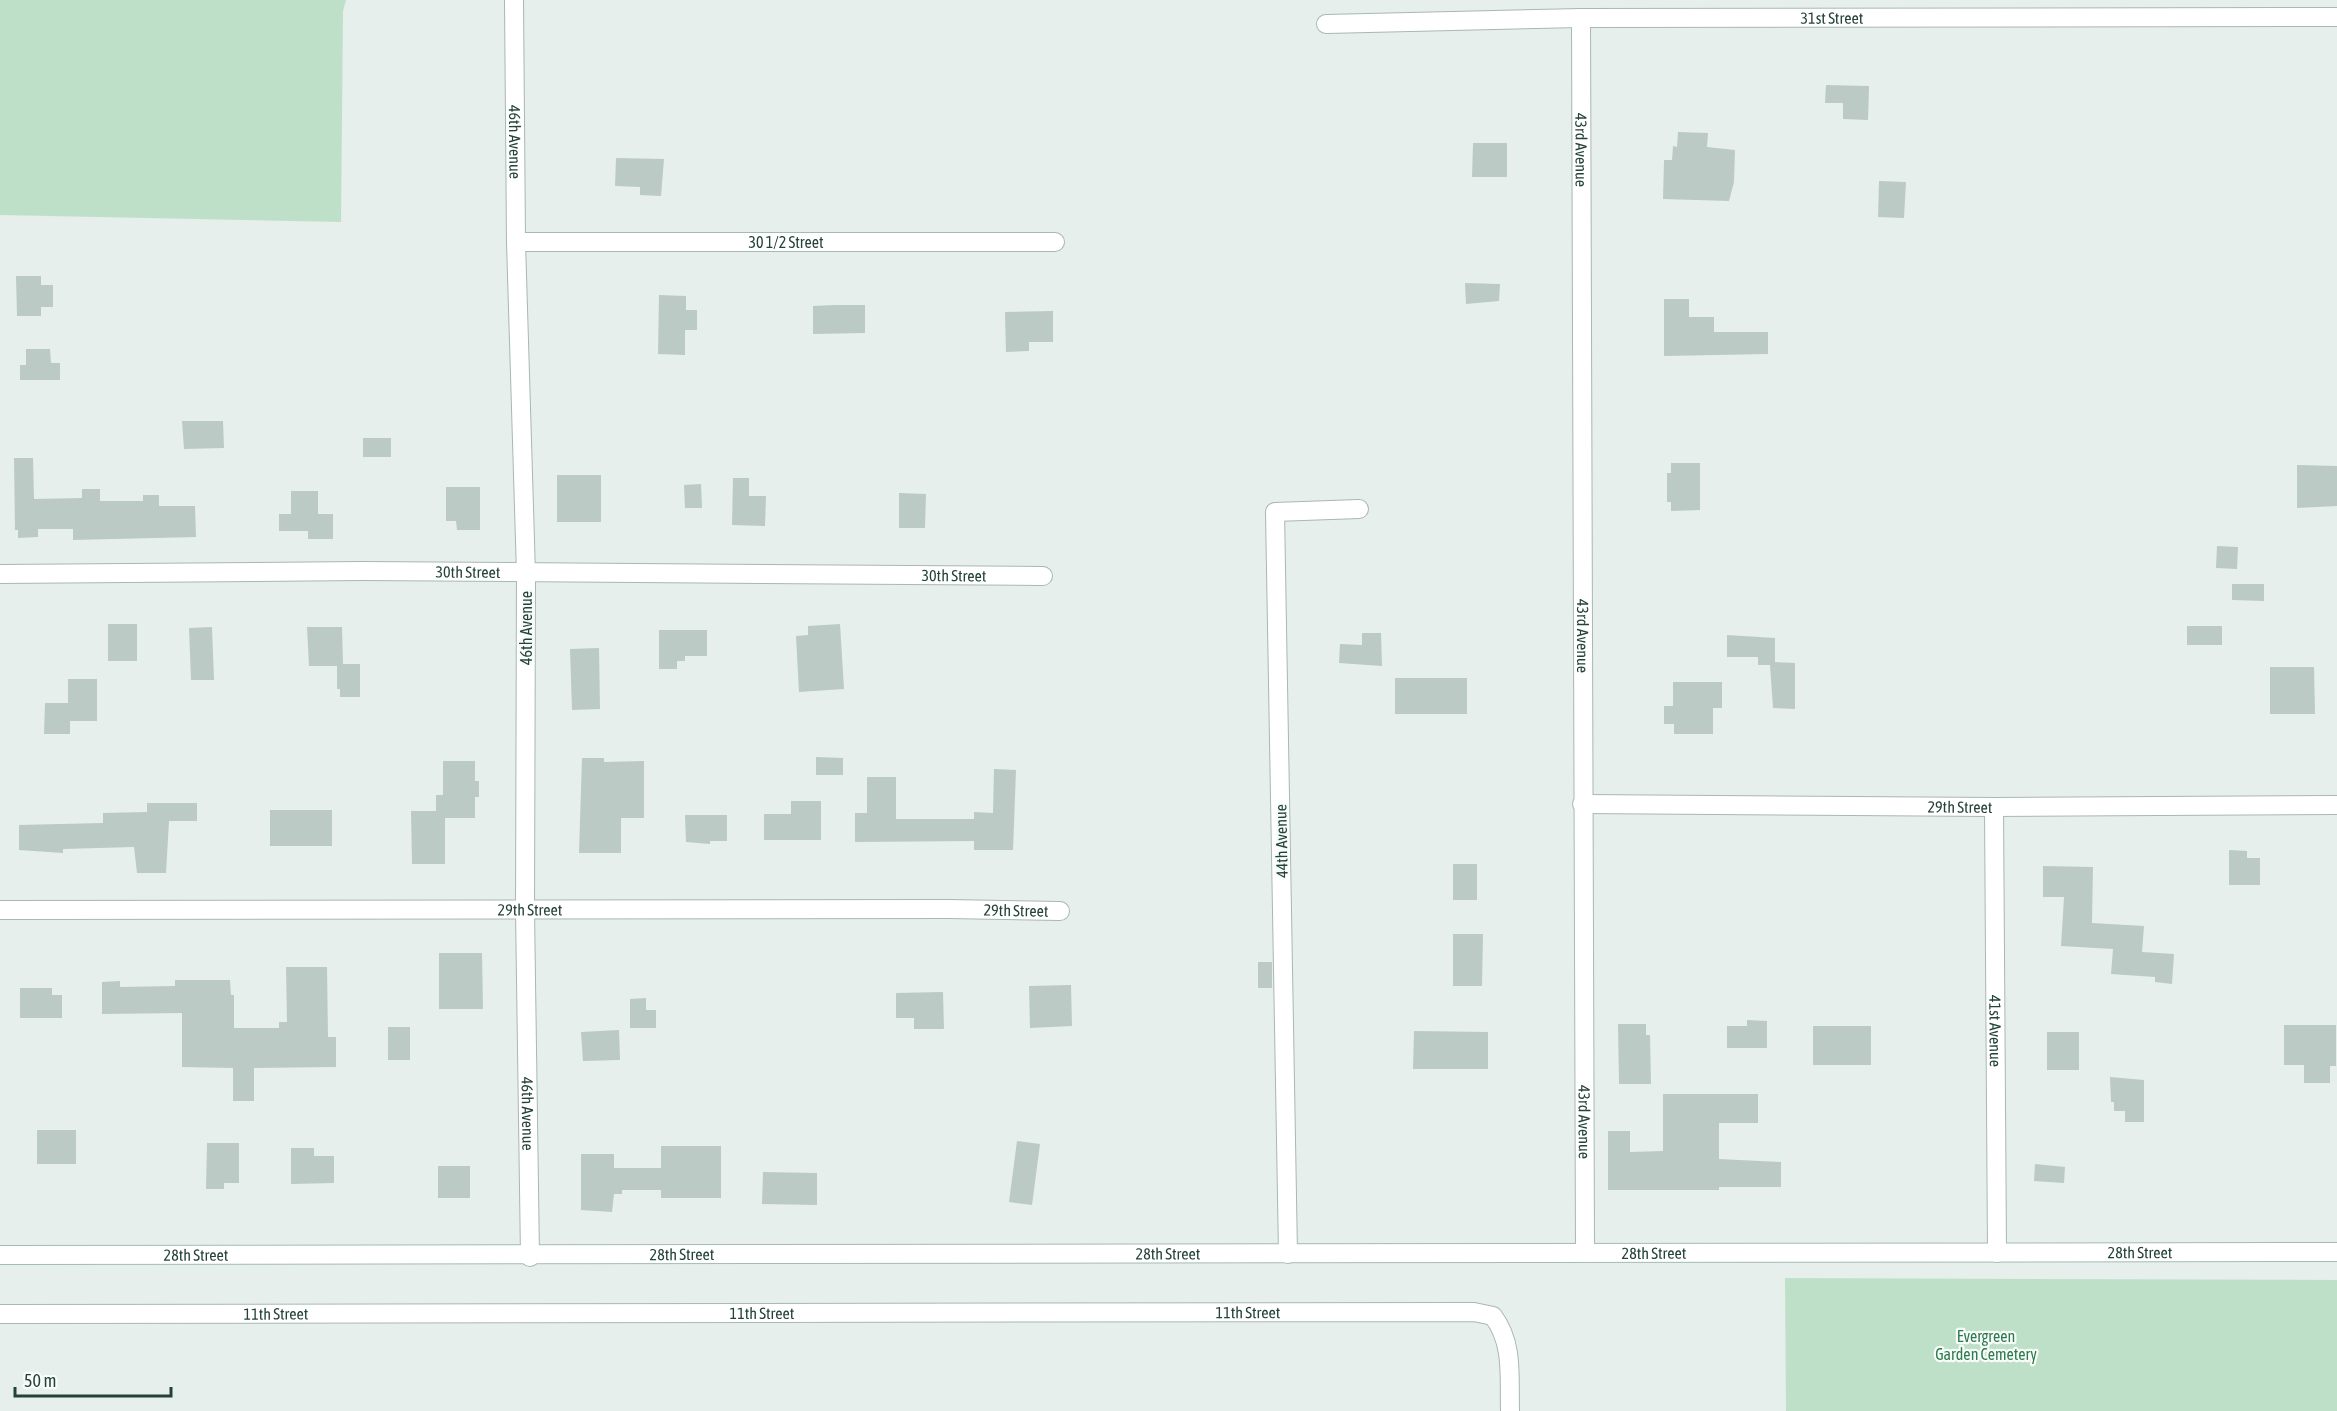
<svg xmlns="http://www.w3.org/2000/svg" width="2337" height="1411" font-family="'Asap Condensed',sans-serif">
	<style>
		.green { fill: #bfe0c8 }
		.building { fill: #bbcac4 }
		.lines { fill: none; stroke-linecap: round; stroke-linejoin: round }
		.street-casing { stroke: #a8b8b2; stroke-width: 20 }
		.secondary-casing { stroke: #a4bbb3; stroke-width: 20 }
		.street { stroke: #fff; stroke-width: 18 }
		.secondary { stroke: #fff; stroke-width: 18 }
		.labels { text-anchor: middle; stroke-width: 4.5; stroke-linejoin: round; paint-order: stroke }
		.street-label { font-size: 16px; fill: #24423a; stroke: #f7fbf9 }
		.park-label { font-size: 16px; fill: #2d7a4b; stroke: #f7fbf9 }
	</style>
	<rect width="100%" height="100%" fill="#e6efeb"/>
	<path class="green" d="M 0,0 L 346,0 L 343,11 L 341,222 L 0,215 Z
		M 1785,1278 L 2337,1280 L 2337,1411 L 1786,1411 Z"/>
	<path class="building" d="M 1826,85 L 1869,86 L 1868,120 L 1843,119 L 1843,103 L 1825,103 Z
		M 1678,132 L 1708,133 L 1707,147 L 1735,150 L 1734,182 L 1729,201 L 1663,199 L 1664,160 L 1672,160 L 1673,146 L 1677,147 Z
		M 1473,143 L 1507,143 L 1507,177 L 1472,177 Z
		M 616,158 L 664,159 L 661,196 L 640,195 L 640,187 L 615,186 Z
		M 1879,181 L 1906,182 L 1904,218 L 1878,217 Z
		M 16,276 L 41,276 L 41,285 L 53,285 L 53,307 L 41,307 L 41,316 L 17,316 Z
		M 1465,283 L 1500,284 L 1499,301 L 1466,304 Z
		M 659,295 L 686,296 L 686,310 L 697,310 L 697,330 L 685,330 L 685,355 L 658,354 Z
		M 1664,299 L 1689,299 L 1689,317 L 1714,317 L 1714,332 L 1768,332 L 1768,354 L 1664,356 Z
		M 835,305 L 865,305 L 865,333 L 813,334 L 813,306 Z
		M 1053,311 L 1053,342 L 1029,342 L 1029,351 L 1006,352 L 1005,312 Z
		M 26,349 L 50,349 L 51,363 L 60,363 L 60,380 L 20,380 L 20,365 L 26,365 Z
		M 182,421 L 223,421 L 224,448 L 184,449 Z
		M 363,438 L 391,438 L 391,457 L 363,457 Z
		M 14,458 L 33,458 L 34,499 L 82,498 L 82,489 L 100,489 L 100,501 L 143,501 L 143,495 L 159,495 L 159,506 L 195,506 L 196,537 L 73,540 L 73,529 L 38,529 L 38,537 L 18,538 L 18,530 L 15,530 Z
		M 1671,463 L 1700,463 L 1700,510 L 1671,511 L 1671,502 L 1667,502 L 1667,473 L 1671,473 Z
		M 2297,465 L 2337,466 L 2337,506 L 2297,508 Z
		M 557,475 L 601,475 L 601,522 L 557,522 Z
		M 733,478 L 749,478 L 749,496 L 766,496 L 765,526 L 732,525 Z
		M 701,484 L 702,508 L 685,508 L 684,485 Z
		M 446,487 L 480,487 L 480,530 L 457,530 L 456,521 L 446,521 Z
		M 291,491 L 318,491 L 318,514 L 333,514 L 333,539 L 308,539 L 308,531 L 279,531 L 279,514 L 291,514 Z
		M 899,493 L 926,494 L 925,528 L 899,528 Z
		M 2217,546 L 2238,547 L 2237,569 L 2216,568 Z
		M 2232,584 L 2264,584 L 2264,601 L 2232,600 Z
		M 108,624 L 137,624 L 137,661 L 108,661 Z
		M 840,624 L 844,689 L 799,692 L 796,636 L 808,635 L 808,626 Z
		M 2187,626 L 2222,626 L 2222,645 L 2187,645 Z
		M 212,627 L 214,680 L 191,680 L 189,628 Z
		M 307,627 L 342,627 L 343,664 L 360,664 L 360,697 L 340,697 L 340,689 L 337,689 L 337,666 L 309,666 Z
		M 659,630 L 707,630 L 707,656 L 685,656 L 685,661 L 677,661 L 677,669 L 659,669 Z
		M 1362,633 L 1381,633 L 1382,666 L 1339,663 L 1340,644 L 1362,645 Z
		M 1727,635 L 1775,638 L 1775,662 L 1795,663 L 1795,709 L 1773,708 L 1770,665 L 1758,665 L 1758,657 L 1727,657 Z
		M 599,648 L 600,709 L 572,710 L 570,649 Z
		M 2270,667 L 2314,667 L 2315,714 L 2270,714 Z
		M 1395,678 L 1467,678 L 1467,714 L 1395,714 Z
		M 68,679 L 97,679 L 97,721 L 70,721 L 70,734 L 44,734 L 45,703 L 68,703 Z
		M 1673,682 L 1722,682 L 1722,708 L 1713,708 L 1713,734 L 1674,734 L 1674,724 L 1664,724 L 1664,706 L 1673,706 Z
		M 816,757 L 843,758 L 843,775 L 816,775 Z
		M 582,758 L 604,758 L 604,762 L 644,761 L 644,818 L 621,818 L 621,853 L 579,853 Z
		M 443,761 L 475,761 L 475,781 L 479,781 L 479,797 L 475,797 L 475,818 L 445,818 L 445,864 L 412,864 L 411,811 L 436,811 L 436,795 L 443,795 Z
		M 994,769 L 1016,770 L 1013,850 L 974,850 L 974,841 L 855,842 L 855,813 L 867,813 L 867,777 L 896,777 L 896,819 L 974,819 L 974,812 L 993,813 Z
		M 791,801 L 821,801 L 821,840 L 764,840 L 764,814 L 791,814 Z
		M 147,803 L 197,803 L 197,821 L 169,821 L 166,873 L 137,873 L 134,847 L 63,849 L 63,853 L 19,850 L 19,825 L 103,823 L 103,813 L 147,812 Z
		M 270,810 L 332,810 L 332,846 L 270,846 Z
		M 685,815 L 727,815 L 727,841 L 710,841 L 710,844 L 686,842 Z
		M 2229,850 L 2247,851 L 2247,858 L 2260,858 L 2260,885 L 2229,885 Z
		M 1453,864 L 1477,864 L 1477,900 L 1453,900 Z
		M 2043,866 L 2093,867 L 2092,923 L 2144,926 L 2142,952 L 2174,954 L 2172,984 L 2155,982 L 2155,977 L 2111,974 L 2113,949 L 2061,946 L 2064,897 L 2043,897 Z
		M 1453,934 L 1483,934 L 1482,986 L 1453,986 Z
		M 439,953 L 482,953 L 483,1009 L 439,1009 Z
		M 1258,962 L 1272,962 L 1272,988 L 1258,988 Z
		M 286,967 L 327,967 L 328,1037 L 336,1037 L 336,1067 L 254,1068 L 254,1101 L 233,1101 L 233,1068 L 182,1067 L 182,1013 L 102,1014 L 102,982 L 120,981 L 120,987 L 175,986 L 175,980 L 230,980 L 231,995 L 234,995 L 234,1028 L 279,1028 L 279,1022 L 287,1022 Z
		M 1071,985 L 1072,1026 L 1030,1028 L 1029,986 Z
		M 20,988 L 52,988 L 52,995 L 62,995 L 62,1018 L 20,1018 Z
		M 943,992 L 944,1029 L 914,1029 L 914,1018 L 896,1018 L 896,993 Z
		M 646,998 L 646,1010 L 656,1010 L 656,1028 L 630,1028 L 630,999 Z
		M 1747,1020 L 1767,1021 L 1767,1048 L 1727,1048 L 1727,1026 L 1747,1026 Z
		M 1618,1024 L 1646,1024 L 1646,1035 L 1650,1035 L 1651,1084 L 1619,1084 Z
		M 2284,1025 L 2336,1025 L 2336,1066 L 2330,1066 L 2330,1083 L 2304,1083 L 2304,1065 L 2284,1065 Z
		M 1813,1026 L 1871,1026 L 1871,1065 L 1813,1065 Z
		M 388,1027 L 410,1027 L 410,1060 L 388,1060 Z
		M 619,1030 L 620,1060 L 583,1061 L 581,1032 Z
		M 1414,1031 L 1488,1032 L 1488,1069 L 1413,1069 Z
		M 2047,1032 L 2079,1032 L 2079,1070 L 2047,1070 Z
		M 2110,1077 L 2144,1080 L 2144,1122 L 2125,1122 L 2125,1111 L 2114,1111 L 2114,1102 L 2111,1102 Z
		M 1663,1094 L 1758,1094 L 1758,1123 L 1719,1123 L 1719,1159 L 1781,1162 L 1781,1187 L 1719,1187 L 1719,1190 L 1608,1190 L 1608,1131 L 1630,1131 L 1630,1152 L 1663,1151 Z
		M 37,1130 L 76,1130 L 76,1164 L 37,1164 Z
		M 1017,1141 L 1040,1144 L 1032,1205 L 1009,1202 Z
		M 207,1143 L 239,1143 L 239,1183 L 224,1183 L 224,1189 L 206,1189 Z
		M 661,1146 L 721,1146 L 721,1198 L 661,1198 L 661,1190 L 622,1190 L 622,1194 L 614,1194 L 612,1212 L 581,1210 L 581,1154 L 614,1154 L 614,1168 L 661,1168 Z
		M 291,1148 L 314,1148 L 314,1156 L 334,1156 L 334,1183 L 291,1184 Z
		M 2035,1164 L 2065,1167 L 2064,1183 L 2034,1181 Z
		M 438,1166 L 470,1166 L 470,1198 L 438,1198 Z
		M 763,1172 L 817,1173 L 817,1205 L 762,1204 Z"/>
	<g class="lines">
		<g class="street-casing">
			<g id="street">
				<path id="s1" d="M 514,0 L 516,242 L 526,574 L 525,910 L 530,1257"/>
				<path id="s2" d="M 1581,18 L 1585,1252"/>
				<path id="s3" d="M 1326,24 L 1581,18 L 2337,17"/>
				<path id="s4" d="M 516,242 L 1055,242"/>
				<path id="s5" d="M 0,574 L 362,571 L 1043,576"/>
				<path id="s6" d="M 1582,804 L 1994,807 L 2337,805"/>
				<path id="s7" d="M 1994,807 L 1997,1253"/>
				<path id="s8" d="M 0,910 L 948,909 L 1060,911"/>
				<path d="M 1288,1254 L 1275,512 L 1359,509"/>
				<path id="s9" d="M 0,1314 L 1474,1312 L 1493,1316 C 1514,1344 1509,1377 1510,1411"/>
			</g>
		</g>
		<g class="secondary-casing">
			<g id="secondary">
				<path id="s10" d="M 0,1255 L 2337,1252"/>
			</g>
		</g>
		<use href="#street" class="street"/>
		<use href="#secondary" class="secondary"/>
	</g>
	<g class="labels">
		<g class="street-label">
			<text dy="6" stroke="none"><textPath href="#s3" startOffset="506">31st Street</textPath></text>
			<text dy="6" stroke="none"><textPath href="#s1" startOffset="142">46th Avenue</textPath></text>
			<text dy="6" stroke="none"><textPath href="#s2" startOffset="132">43rd Avenue</textPath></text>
			<text dy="6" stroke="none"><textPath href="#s4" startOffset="270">30 1/2 Street</textPath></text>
			<text dy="6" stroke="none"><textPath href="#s5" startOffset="468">30th Street</textPath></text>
			<text dy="6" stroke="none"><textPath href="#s5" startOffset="954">30th Street</textPath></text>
			<text transform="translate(526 628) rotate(-90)" y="6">46th Avenue</text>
			<text dy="6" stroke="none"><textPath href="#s2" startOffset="618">43rd Avenue</textPath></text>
			<text dy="6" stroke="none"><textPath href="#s6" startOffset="378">29th Street</textPath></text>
			<text transform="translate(1281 841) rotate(-91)" y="6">44th Avenue</text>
			<text dy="6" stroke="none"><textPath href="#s8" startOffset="530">29th Street</textPath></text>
			<text dy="6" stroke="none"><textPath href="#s8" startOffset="1016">29th Street</textPath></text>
			<text dy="6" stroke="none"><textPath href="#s7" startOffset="224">41st Avenue</textPath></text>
			<text dy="6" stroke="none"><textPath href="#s1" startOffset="1114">46th Avenue</textPath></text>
			<text dy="6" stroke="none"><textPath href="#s2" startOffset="1104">43rd Avenue</textPath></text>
			<text dy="6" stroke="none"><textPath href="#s10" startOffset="1654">28th Street</textPath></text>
			<text dy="6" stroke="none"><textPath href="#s10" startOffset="2140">28th Street</textPath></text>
			<text dy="6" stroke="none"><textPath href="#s10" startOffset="1168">28th Street</textPath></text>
			<text dy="6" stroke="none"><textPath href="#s10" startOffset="196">28th Street</textPath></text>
			<text dy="6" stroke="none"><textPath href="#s10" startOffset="682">28th Street</textPath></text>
			<text dy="6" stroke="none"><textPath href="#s9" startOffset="1248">11th Street</textPath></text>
			<text dy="6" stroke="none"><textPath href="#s9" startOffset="762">11th Street</textPath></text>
			<text dy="6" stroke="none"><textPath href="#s9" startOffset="276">11th Street</textPath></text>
		</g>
		<g class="park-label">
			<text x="1986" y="1342">Evergreen<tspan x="1986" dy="18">Garden Cemetery</tspan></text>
		</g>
	</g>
	<path d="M15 1387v9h156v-9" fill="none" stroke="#24423a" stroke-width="3"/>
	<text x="24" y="1387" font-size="18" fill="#24423a" stroke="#f7fbf9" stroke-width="4.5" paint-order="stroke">50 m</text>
</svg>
